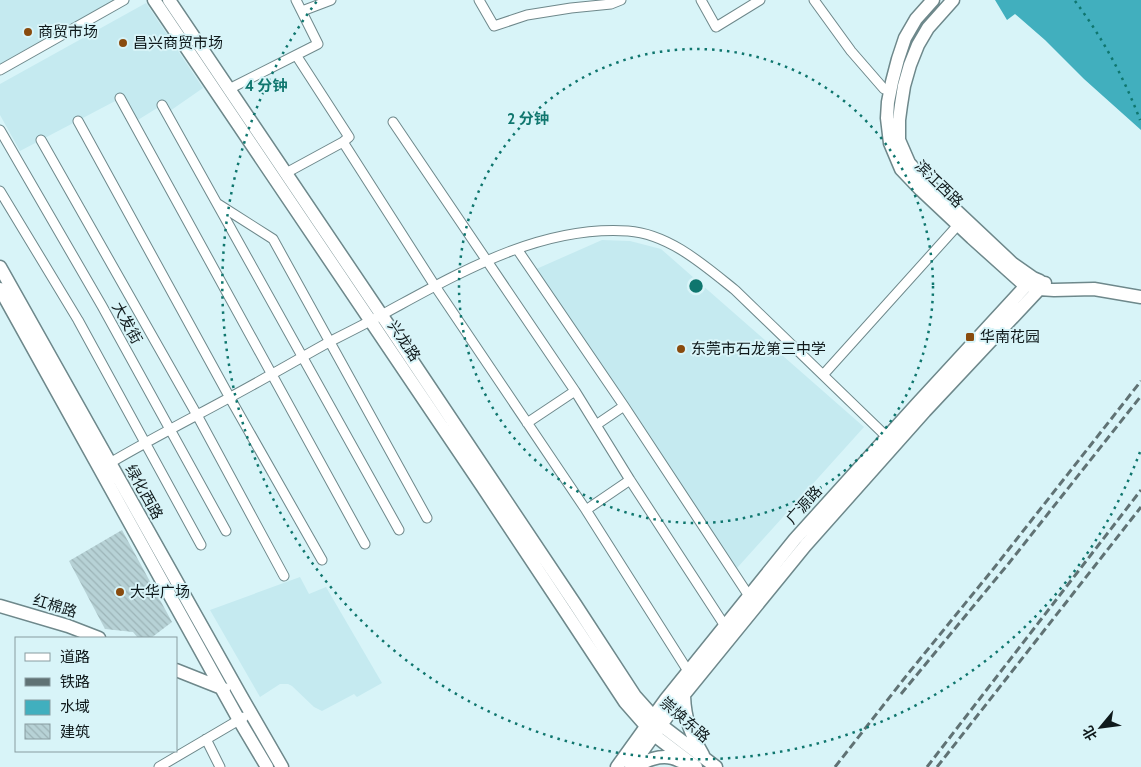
<svg xmlns="http://www.w3.org/2000/svg" width="1141" height="767" font-family="Cabin,'Noto Sans SC',sans-serif">
	<style>
		.built { fill: #c5eaf0 }
		.water { fill: #41afbe }
		.building { fill: url(#building-back-hatch) }
		.lines { fill: none; stroke-linecap: round; stroke-linejoin: round }
		.street-casing { stroke: #6e888b; stroke-width: 11 }
		.secondary-casing { stroke: #6e888b; stroke-width: 15 }
		.street { stroke: #fff; stroke-width: 9 }
		.secondary { stroke: #fff; stroke-width: 12 }
		.rail { stroke: #607274; stroke-width: 3; stroke-dasharray: 8 4; stroke-linecap: butt }
		.ring { fill: none; stroke: #0f766e; stroke-width: 2.5; stroke-dasharray: 2.5 5 }
		.poi-dot { fill: #894b0e; stroke: #d8f4f8; stroke-width: 2 }
		.labels { text-anchor: middle; stroke-width: 4; stroke-linejoin: round; paint-order: stroke }
		.poi-label { font-size: 15px; fill: #0f191b; stroke: #d8f4f8; text-anchor: start }
		.street-label { font-size: 15px; fill: #0f191b; stroke: #d8f4f8 }
		.centre { fill: #0f766e; stroke: #d8f4f8; stroke-width: 2.5 }
		.ring-label { font-size: 15px; text-anchor: middle; font-weight: bold; fill: #0f766e; stroke: #d8f4f8; stroke-width: 4; stroke-linejoin: round; paint-order: stroke }
	</style>
	<defs>
		<pattern id="building-back-hatch" width="6" height="6" patternUnits="userSpaceOnUse" patternTransform="scale(1.25)"><rect width="6" height="6" fill="#b7d2d6"/><path d="M-1 5l2 2M0 0l6 6M5-1l2 2" fill="none" stroke="#9cb4b7"/></pattern>
	</defs>
	<rect width="100%" height="100%" fill="#d8f4f8"/>
	<path class="built" d="M 0,0 L 114,0 L 0,64 Z
		M 146,3 L 203,88 L 167,113 L 162,105 L 133,123 L 119,99 L 20,151 L 0,115 L 0,84 Z
		M 602,240 L 630,241 L 661,249 L 864,427 L 737,568 L 534,270 Z
		M 300,577 L 309,594 L 326,587 L 382,683 L 357,697 L 354,694 L 322,711 L 314,707 L 292,686 L 288,684 L 280,684 L 260,697 L 210,610 Z"/>
	<path class="water" d="M 995,0 L 1141,0 L 1141,130 L 1084,79 L 1045,40 L 1015,14 L 1007,20 Z"/>
	<path class="building" d="M 122,530 L 172,622 L 151,638 L 138,638 L 133,632 L 105,629 L 69,561 Z"/>
	<g class="lines">
		<g class="street-casing">
			<path id="street" d="M 479,0 L 494,26 L 527,15 L 571,8 L 611,4 L 621,0
				M 701,0 L 716,27 L 760,0
				M 814,0 L 851,51 L 884,89
				M 302,11 L 331,0
				M 0,70 L 124,0
				M 229,89 L 318,44 L 296,0
				M 120,98 L 365,544
				M 162,105 L 399,530
				M 78,121 L 230,398 L 322,560
				M 393,122 L 575,391 L 630,480 L 725,626
				M 0,130 L 102,306 L 226,531
				M 41,140 L 197,415 L 284,576
				M 343,142 L 435,286 L 586,510 L 688,671
				M 286,173 L 343,142 L 349,137 L 296,55
				M 0,191 L 78,320 L 201,545
				M 218,204 L 273,239 L 427,518
				M 517,249 L 624,406 L 749,596
				M 823,375 L 958,225
				M 527,423 L 575,391
				M 596,425 L 624,406
				M 110,463 C 161,433 214,407 265,378 C 287,366 309,353 331,341 C 349,332 367,323 385,313 C 459,273 540,225 628,231 C 669,234 704,265 735,290 L 887,437
				M 586,510 L 630,480
				M 206,739 L 220,767
				M 159,767 L 244,717"/>
		</g>
		<g class="secondary-casing">
			<path id="secondary" d="M 154,0 L 482,486 L 565,611 L 625,702 L 654,735 L 696,767
				M 169,0 L 393,332 L 575,604 L 635,696 L 661,725 L 716,767
				M 933,0 L 916,19 L 905,38 L 898,59 L 892,82 L 888,102 L 887,118 L 890,143 L 901,169 L 921,190 L 972,238 L 1021,282 L 1039,289 L 1054,290 L 1094,289 L 1141,297
				M 953,0 L 928,28 L 918,45 L 910,65 L 904,86 L 901,105 L 899,120 L 899,140 L 909,163 L 927,183 L 1013,264 L 1033,278 L 1040,281
				M 0,267 L 241,696 L 282,767
				M 0,289 L 239,720 L 267,767
				M 0,606 L 68,626 L 99,638
				M 176,670 L 224,689
				M 684,696 C 685,721 691,734 703,755
				M 617,767 L 666,699 L 795,539 L 917,404 L 1033,278
				M 631,767 L 674,707 L 805,546 L 925,411 L 1045,283
				M 636,767 C 646,760 660,755 672,758 C 676,759 680,761 683,762"/>
		</g>
		<use href="#street" class="street"/>
		<use href="#secondary" class="secondary"/>
		<path class="rail" d="M 901,694 L 1009,563 L 1141,396
			M 835,767 L 907,675 L 994,568 L 1141,381
			M 927,767 L 1141,490
			M 937,767 L 1141,507"/>
	</g>
	<g class="ring">
		<circle cx="696" cy="286" r="237"/>
		<path d="M1140 452A474 474 0 1 1 317 1M1075 1A474 474 0 0 1 1140 120"/>
	</g>
	<g class="poi-dot">
		<circle cx="28" cy="32" r="5"/>
		<circle cx="123" cy="43" r="5"/>
		<rect x="965" y="332" width="10" height="10" rx="2.5"/>
		<circle cx="681" cy="349" r="5"/>
		<circle cx="120" cy="592" r="5"/>
	</g>
	<g class="labels">
		<g class="poi-label">
			<text x="38" y="37">商贸市场</text>
			<text x="133" y="48">昌兴商贸市场</text>
			<text x="980" y="342">华南花园</text>
			<text x="691" y="354">东莞市石龙第三中学</text>
			<text x="130" y="597">大华广场</text>
		</g>
		<g class="street-label">
			<text transform="translate(939 184) rotate(44)" y="5">滨江西路</text>
			<text transform="translate(127 323) rotate(61)" y="5">大发街</text>
			<text transform="translate(404 341) rotate(56)" y="5">兴龙路</text>
			<text transform="translate(144 492) rotate(61)" y="5">绿化西路</text>
			<text transform="translate(804 505) rotate(-48)" y="5">广源路</text>
			<text transform="translate(55 606) rotate(17)" y="5">红棉路</text>
			<text transform="translate(685 720) rotate(41)" y="5">崇焕东路</text>
		</g>
	</g>
	<circle cx="696" cy="286" r="8" class="centre"/>
	<g class="ring-label">
		<text x="266" y="91">4 分钟</text>
		<text x="528" y="124">2 分钟</text>
	</g>
	<rect x="15" y="637" width="162" height="115" fill="#d8f4f8" stroke="#889ca0"/>
	<rect x="25" y="653" width="25" height="8" fill="#ffffff" stroke="#889ca0"/>
	<text x="60" y="662" font-size="15" fill="#0f191b">道路</text>
	<rect x="25" y="678" width="25" height="8" fill="#607274" stroke="#889ca0"/>
	<text x="60" y="687" font-size="15" fill="#0f191b">铁路</text>
	<rect x="25" y="700" width="25" height="15" fill="#41afbe" stroke="#889ca0"/>
	<text x="60" y="712" font-size="15" fill="#0f191b">水域</text>
	<rect x="25" y="724" width="25" height="15" fill="url(#building-back-hatch)" stroke="#889ca0"/>
	<text x="60" y="737" font-size="15" fill="#0f191b">建筑</text>
	<g transform="translate(1101 727) rotate(241)" stroke="#d8f4f8" stroke-width="4" paint-order="stroke">
	<path d="M0-4L9 19L0 12L-9 19Z" fill="#0f191b"/>
	<text y="-8" font-size="14" font-weight="bold" text-anchor="middle" fill="#0f191b">北</text>
	</g>
</svg>
